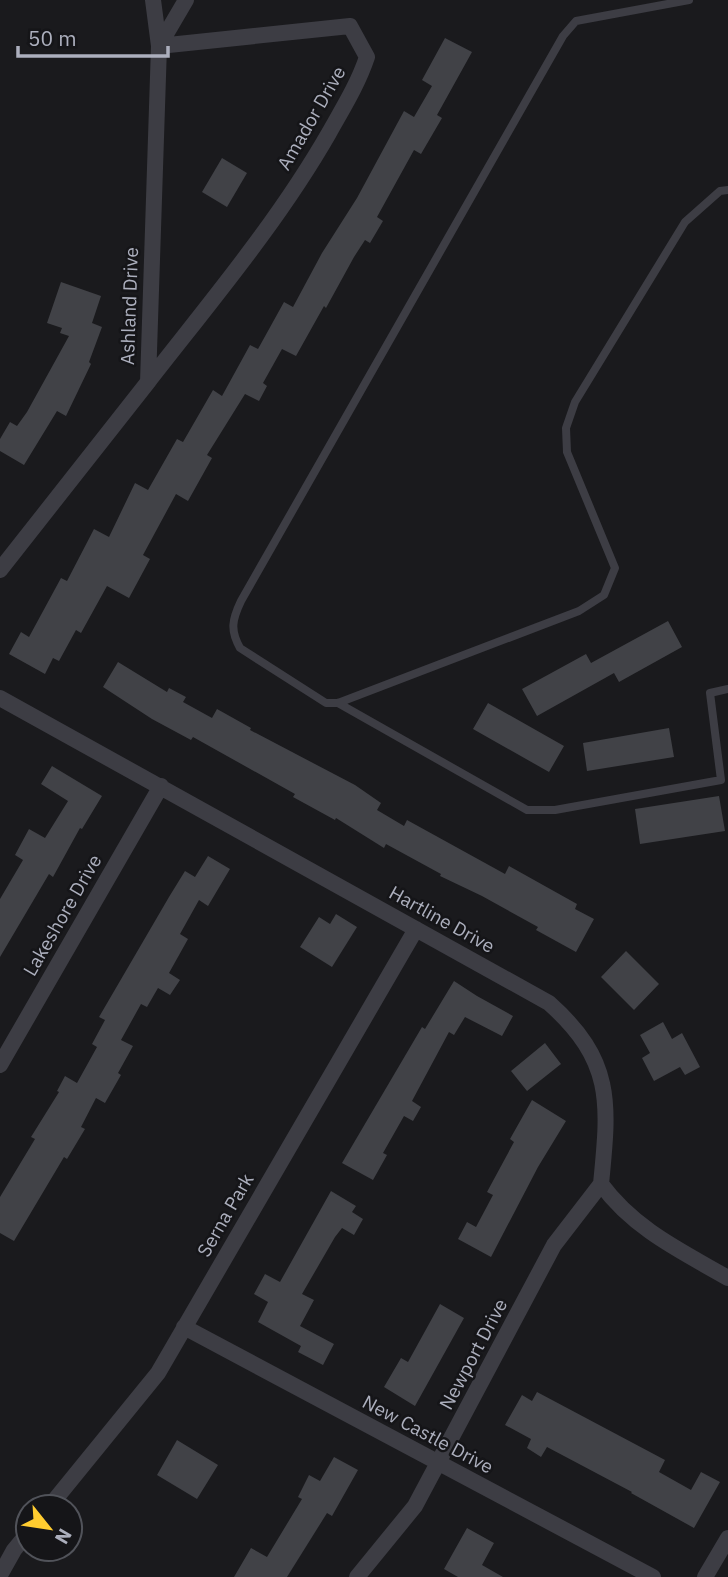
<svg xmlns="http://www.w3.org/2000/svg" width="728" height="1577" font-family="'IBM Plex Sans',sans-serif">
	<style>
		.building { fill: #414247 }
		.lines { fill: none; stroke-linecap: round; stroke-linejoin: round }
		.service { stroke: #3d3d44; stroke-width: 8 }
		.minor { stroke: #3d3d44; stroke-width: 16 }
		.labels { text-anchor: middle; stroke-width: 5; stroke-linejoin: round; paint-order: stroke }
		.street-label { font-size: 19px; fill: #acafbd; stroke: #151518 }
	</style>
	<rect width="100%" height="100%" fill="#1a1a1d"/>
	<path class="building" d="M 445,38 L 472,52 L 437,115 L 442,118 L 421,154 L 414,150 L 377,217 L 383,221 L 370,243 L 365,240 L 354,257 L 326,308 L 324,306 L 296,356 L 282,349 L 263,383 L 267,386 L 259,401 L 245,394 L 207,455 L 212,458 L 188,501 L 176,494 L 143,555 L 150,559 L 129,598 L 107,586 L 81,633 L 76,630 L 59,661 L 53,658 L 45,674 L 9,654 L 21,632 L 29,637 L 61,578 L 67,581 L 94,529 L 109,537 L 135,483 L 148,490 L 177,439 L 183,442 L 213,390 L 222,396 L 250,345 L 258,349 L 284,302 L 293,307 L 322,253 L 357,198 L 404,111 L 414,117 L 432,86 L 422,80 Z
		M 222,158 L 247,173 L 227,207 L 202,192 Z
		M 61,282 L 101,296 L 92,323 L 102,327 L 89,362 L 91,364 L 66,416 L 57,411 L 24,465 L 0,451 L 0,439 L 10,422 L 17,426 L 27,412 L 69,336 L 60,333 L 62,328 L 47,323 Z
		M 668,621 L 682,647 L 619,682 L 614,673 L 537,716 L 522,689 L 586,654 L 591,663 Z
		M 118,662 L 167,692 L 169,688 L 186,697 L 183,702 L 212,718 L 217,709 L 251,728 L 250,730 L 355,785 L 381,803 L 377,810 L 404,826 L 407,820 L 505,874 L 509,866 L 577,904 L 575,909 L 594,919 L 576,952 L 536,930 L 538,927 L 482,896 L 440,876 L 441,874 L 386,844 L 384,848 L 336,818 L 335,820 L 293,797 L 295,794 L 193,737 L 191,740 L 152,719 L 103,687 Z
		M 488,703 L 564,746 L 549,772 L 473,729 Z
		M 669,728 L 674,757 L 587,771 L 583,743 Z
		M 52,766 L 102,796 L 82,829 L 80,828 L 53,877 L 49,874 L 0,957 L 0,899 L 23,860 L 15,855 L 29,829 L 45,838 L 68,801 L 41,784 Z
		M 719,796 L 725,831 L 640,844 L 635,809 Z
		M 208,856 L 230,869 L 208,906 L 199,900 L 180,934 L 188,939 L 169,973 L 180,980 L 170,995 L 158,988 L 147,1007 L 141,1004 L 121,1040 L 133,1046 L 118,1073 L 121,1075 L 105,1103 L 96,1098 L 81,1127 L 85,1129 L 67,1159 L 64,1157 L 14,1241 L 0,1233 L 0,1197 L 35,1139 L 31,1137 L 59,1092 L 57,1091 L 65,1076 L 77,1083 L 97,1047 L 92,1044 L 105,1020 L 99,1017 L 169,897 L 185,871 L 195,877 Z
		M 336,914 L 357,927 L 332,967 L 300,947 L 319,917 L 330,924 Z
		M 626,951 L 659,984 L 634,1010 L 601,977 Z
		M 454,981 L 477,996 L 513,1016 L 502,1036 L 465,1017 L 454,1035 L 449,1032 L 412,1101 L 421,1107 L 413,1121 L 404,1116 L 383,1153 L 387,1155 L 373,1180 L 342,1163 L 422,1027 L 425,1029 Z
		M 663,1022 L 672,1039 L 682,1033 L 700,1067 L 685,1075 L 680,1067 L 654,1081 L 642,1058 L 650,1053 L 640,1035 Z
		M 545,1043 L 561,1064 L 527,1091 L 511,1071 Z
		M 532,1100 L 566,1121 L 538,1167 L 491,1257 L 458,1239 L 467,1222 L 476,1227 L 493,1195 L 487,1192 L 514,1142 L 510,1139 Z
		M 331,1191 L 356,1206 L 352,1212 L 363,1219 L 354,1235 L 342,1228 L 335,1237 L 302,1294 L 314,1300 L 300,1326 L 334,1344 L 323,1365 L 298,1352 L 301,1346 L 258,1322 L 268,1302 L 254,1294 L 265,1274 L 280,1282 Z
		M 440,1304 L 464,1318 L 415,1406 L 384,1387 L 401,1358 L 408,1362 Z
		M 537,1392 L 665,1460 L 659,1472 L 691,1490 L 701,1472 L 720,1482 L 694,1528 L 631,1493 L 632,1492 L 547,1447 L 541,1457 L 527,1448 L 531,1439 L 505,1425 L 522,1395 L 532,1401 Z
		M 177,1440 L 218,1465 L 197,1499 L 157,1475 Z
		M 334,1457 L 358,1470 L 332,1516 L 327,1513 L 287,1577 L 234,1577 L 251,1548 L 267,1557 L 302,1499 L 298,1497 L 309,1475 L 320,1481 Z
		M 467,1528 L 494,1543 L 482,1565 L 503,1577 L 458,1577 L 444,1569 Z"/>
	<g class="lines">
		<path class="service" d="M 689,0 L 576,21 L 563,36 L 241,601 C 232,620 230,630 240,648 L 326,703 L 338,703 L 579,611 L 604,595 L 615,568 L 567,452 L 566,428 L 575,402 L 685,222 L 720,191 L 728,190
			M 338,703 L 527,810 L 555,810 L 721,780 L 710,693 L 728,689"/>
		<path class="minor" d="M 159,46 L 186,0
			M 148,382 C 211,301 278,222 329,133 C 343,108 358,84 367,57 L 350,26 L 159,46
			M 0,570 L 148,382 L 159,46 L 153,0
			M 0,698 L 549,1003 C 614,1061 609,1103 601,1184 C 634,1229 681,1251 728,1278
			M 0,1065 L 161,786
			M 184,1327 L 653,1577
			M 49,1507 L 158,1373 L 416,929
			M 0,1575 L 14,1550 L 28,1533
			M 357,1577 L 415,1506 L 554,1245 L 601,1184
			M 705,1577 L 728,1538"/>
	</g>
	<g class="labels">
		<g class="street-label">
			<text transform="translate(311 118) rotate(-60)" y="7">Amador Drive</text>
			<text transform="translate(129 306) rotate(-88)" y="7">Ashland Drive</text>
			<text transform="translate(62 915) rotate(-60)" y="7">Lakeshore Drive</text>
			<text transform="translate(442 919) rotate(29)" y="7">Hartline Drive</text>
			<text transform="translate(225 1215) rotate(-60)" y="7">Serna Park</text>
			<text transform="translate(473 1354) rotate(-62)" y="7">Newport Drive</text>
			<text transform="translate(428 1434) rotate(28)" y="7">New Castle Drive</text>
		</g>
	</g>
	<g transform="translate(49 1528) rotate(120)"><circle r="33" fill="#151518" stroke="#51535a" stroke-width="2"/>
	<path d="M0-5L12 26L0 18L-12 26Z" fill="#ffcc30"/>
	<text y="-10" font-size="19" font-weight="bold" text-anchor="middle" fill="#acafbd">N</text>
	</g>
	<path d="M18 46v10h150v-10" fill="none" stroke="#acafbd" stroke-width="3.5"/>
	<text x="28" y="46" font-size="21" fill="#acafbd" stroke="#151518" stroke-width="5" paint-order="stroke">50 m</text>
</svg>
